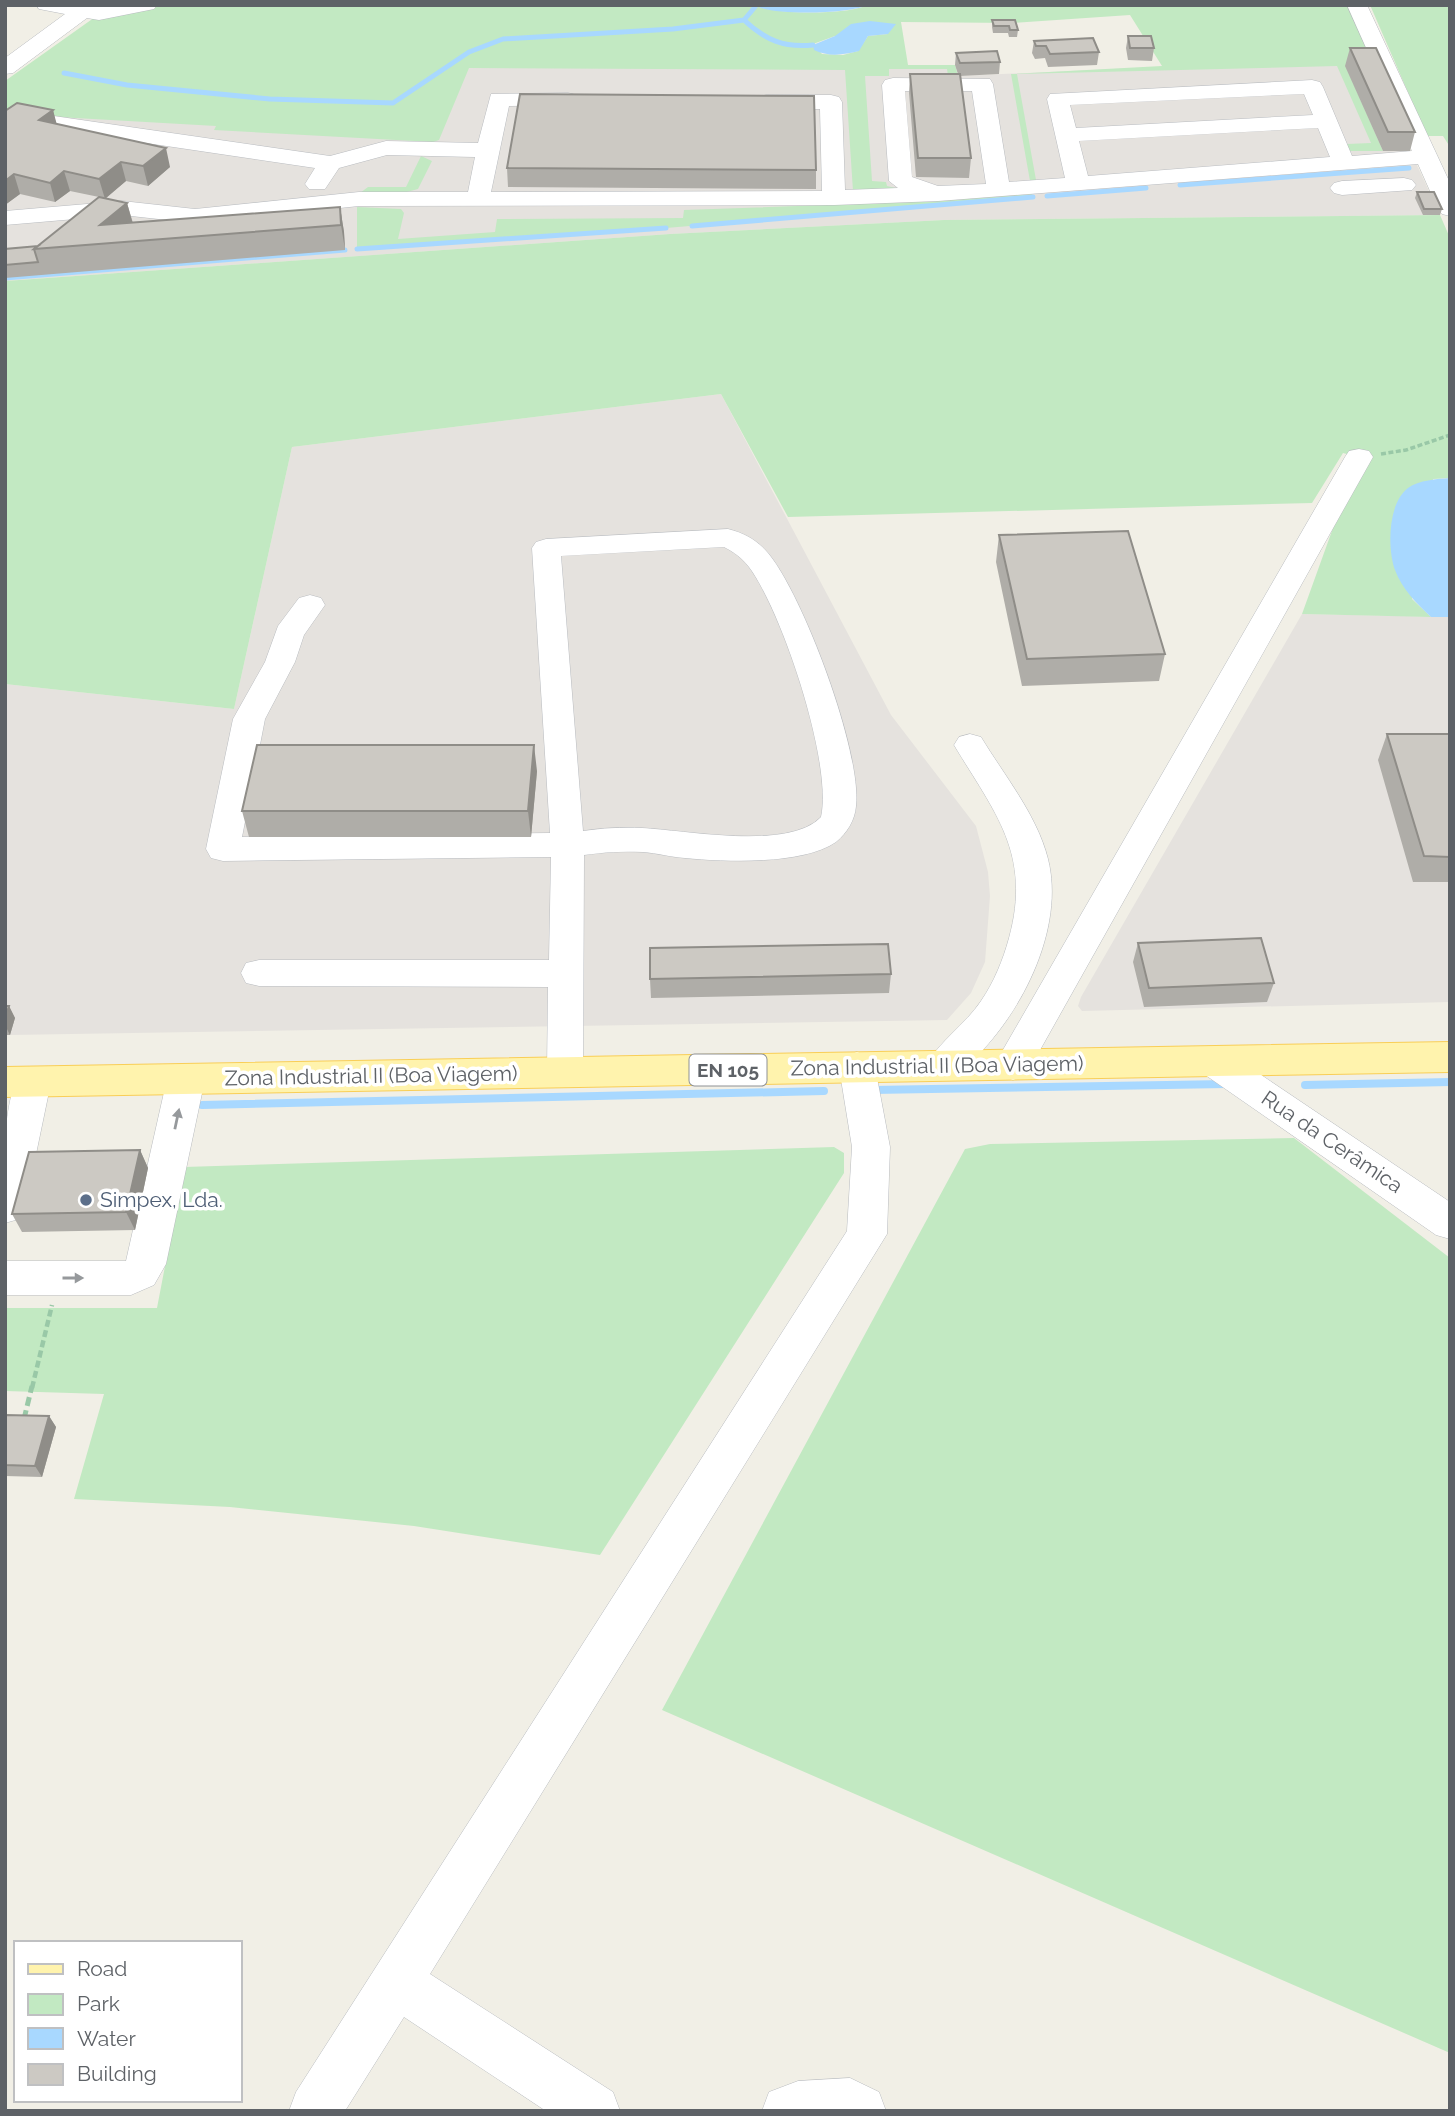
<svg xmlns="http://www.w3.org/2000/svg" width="1455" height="2116" font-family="Raleway,sans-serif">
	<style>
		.industrial { fill: #e5e2de }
		.green { fill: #c2e9c2; fill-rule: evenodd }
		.water { fill: #a8d8ff }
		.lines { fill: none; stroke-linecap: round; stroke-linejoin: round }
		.stream-far1 { stroke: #a8d8ff; stroke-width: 5 }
		.stream { stroke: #a8d8ff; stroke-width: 8 }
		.minor-casing { stroke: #b9bcc0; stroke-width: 1 }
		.major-casing { stroke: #f9ce57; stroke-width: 2 }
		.path-far2 { stroke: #99c8a7; stroke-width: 3.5; stroke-dasharray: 5 2.5; stroke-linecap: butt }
		.path-far1 { stroke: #99c8a7; stroke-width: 4.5; stroke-dasharray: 7 3.5; stroke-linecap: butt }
		.path { stroke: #99c8a7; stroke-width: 5; stroke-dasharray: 9 4.5; stroke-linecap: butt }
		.minor { fill: #fff; fill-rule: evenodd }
		.major { fill: #fff3ad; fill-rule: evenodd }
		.wall { fill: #afada8 }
		.shaded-wall { fill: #8f8d88 }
		.building { fill: #ccc9c3; stroke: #8f8d88; stroke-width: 2 }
		.oneway { fill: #96999c }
		.service-dot { fill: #5c6f8a; stroke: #fff; stroke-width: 2.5 }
		.labels { text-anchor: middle; stroke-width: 7; stroke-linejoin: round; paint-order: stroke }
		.shield { fill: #fff; stroke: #8e9195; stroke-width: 2 }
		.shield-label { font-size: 19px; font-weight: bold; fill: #5e6267 }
		.street-label { font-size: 21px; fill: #5e6267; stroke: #fff }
		.service-label { font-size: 21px; fill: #4e5e75; stroke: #fff; text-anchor: start }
	</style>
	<rect width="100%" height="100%" fill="#f1efe6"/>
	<path class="industrial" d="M 460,65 L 955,65 L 959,76 L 1179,66 L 1371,66 L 1440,215 L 944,220 L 670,234 L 5,281 L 5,114 Z
		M 721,394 L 891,715 L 976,826 L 988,872 L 990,896 L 985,962 L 971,993 L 947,1020 L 10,1035 L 15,1019 L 5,1018 L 5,684 L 234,709 L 292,447 Z
		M 1302,614 L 1450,617 L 1450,1002 L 1082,1011 L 1078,1006 L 1081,997 Z"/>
	<path class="green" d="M 112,5 L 755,5 C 773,15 849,15 867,5 L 1357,5 L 1384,66 L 1346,67 L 1383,151 L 1350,151 L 1347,144 L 1371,143 L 1337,66 L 1017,74 L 1036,180 L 1030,181 L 1011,74 L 1162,66 L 1130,15 L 1013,23 L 901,22 L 908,65 L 955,65 L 958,76 L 948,76 L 947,69 L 889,69 L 889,76 L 865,76 L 872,181 L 886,182 L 887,186 L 913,192 L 853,191 L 845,70 L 469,68 L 439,140 L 433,142 L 214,130 L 216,126 L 5,114 L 5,81 ZM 888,34 L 868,36 L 858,51 L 843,55 L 822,54 L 813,44 L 835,36 Z
		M 1370,5 L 1450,5 L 1450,147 L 1443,136 L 1427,136 Z
		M 421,156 L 432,161 L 418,189 L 403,193 L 360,193 L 368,187 L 406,187 Z
		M 1032,194 L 1033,197 L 666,228 L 357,249 L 357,207 L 401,209 L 404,213 L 398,239 L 495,232 L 497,219 L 683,218 L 684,210 L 937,201 Z
		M 1440,215 L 1450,238 L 1450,478 L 1433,479 L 1412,599 L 1431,617 L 1302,614 L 1333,528 L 1369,460 L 1343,453 L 1312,503 L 788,517 L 721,394 L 292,447 L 234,709 L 5,684 L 5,281 L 670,234 L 944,220 Z
		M 1294,1138 L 1450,1258 L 1450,2053 L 662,1710 L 965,1149 L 990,1144 Z
		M 834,1147 L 844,1153 L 844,1173 L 600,1555 L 414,1526 L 230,1507 L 74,1499 L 104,1394 L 5,1391 L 5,1308 L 157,1308 L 184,1167 Z"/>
	<path class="water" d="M 755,5 L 867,5 C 851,14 769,16 755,5 Z
		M 870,21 L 896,24 L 888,34 L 868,36 L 859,51 C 843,55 829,57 814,50 L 813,45 L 835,36 L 851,24 Z
		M 1450,478 L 1450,617 L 1431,617 C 1417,604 1402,589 1395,570 C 1387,548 1388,503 1408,488 C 1419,480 1437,479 1450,478 Z"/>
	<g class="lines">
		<path class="stream-far1" d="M 755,7 L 744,20 C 765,40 784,48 813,45
			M 64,73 L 127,85 L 270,99 L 393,103 L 469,52 L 503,39 L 673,29 L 744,20
			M 1180,185 L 1409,168
			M 1047,196 L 1146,188
			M 692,226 L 1033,197
			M 357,249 L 666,228
			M 5,278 L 345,250"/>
		<path class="stream" d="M 1305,1085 L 1450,1082
			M 873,1090 L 1226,1084
			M 202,1105 L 824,1091"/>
		<g class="minor-casing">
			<path id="minor" d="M 36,5 L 102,5 L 101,7 L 157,5 L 154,9 L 99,20 L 87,18 L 13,73 L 5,74 L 5,58 L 65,14 L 39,9 Z
				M 1347,5 L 1367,5 L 1450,183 L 1450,216 L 1442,214 L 1438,209 L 1418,164 L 938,201 L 834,205 L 359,206 L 195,223 L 122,215 L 5,225 L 5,211 L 122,201 L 195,209 L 359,192 L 468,192 L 475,157 L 387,155 L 339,168 L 325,189 L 309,189 L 305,184 L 315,168 L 18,124 L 15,119 L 18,114 L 26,112 L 330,156 L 386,141 L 478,143 L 491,94 L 568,93 L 576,95 L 579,100 L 576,105 L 509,106 L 491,192 L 822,191 L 820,109 L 766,109 L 758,107 L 755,102 L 758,97 L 766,95 L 831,95 L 839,97 L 842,102 L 845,190 L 898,188 L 889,181 L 882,85 L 885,80 L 893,78 L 990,79 L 993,84 L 1009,182 L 1065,178 L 1047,99 L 1050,94 L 1312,80 L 1320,82 L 1323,87 L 1352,156 L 1412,151 ZM 905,91 L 972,91 L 986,184 L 938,186 L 912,177 ZM 1304,94 L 1313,115 L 1076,128 L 1070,105 ZM 1318,128 L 1330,157 L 1088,176 L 1079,141 Z
				M 1404,178 L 1412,180 L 1416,185 L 1412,190 L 1342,195 L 1334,193 L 1330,188 L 1334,183 L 1342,181 Z
				M 1359,449 L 1369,451 L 1373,457 L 1026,1075 L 1013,1080 L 1000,1075 L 995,1065 L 1000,1055 L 1345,457 L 1349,451 Z
				M 728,529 C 744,533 757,540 768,553 C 803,595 862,752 856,806 C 855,820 847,833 836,842 C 803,865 724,862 685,858 C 670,857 657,853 643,852 C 623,851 604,852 584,855 L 583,1072 L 578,1082 L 565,1087 L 552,1082 L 547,1072 L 548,987 L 259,986 L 246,983 L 241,973 L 246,963 L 259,960 L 549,960 L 551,857 L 223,861 L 211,858 L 206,849 L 233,719 L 265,662 L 278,626 L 299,598 L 310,595 L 321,598 L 325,605 L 304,635 L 295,662 L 265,719 L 242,837 L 550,833 L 532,548 L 536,542 L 546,539 ZM 724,547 C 734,552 742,558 749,567 C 782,611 833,764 821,817 C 789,851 685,830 642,828 C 622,827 602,828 583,831 L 561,556 Z
				M 970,734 L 981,737 C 1004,775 1037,815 1048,859 C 1065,927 1023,1011 975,1058 C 961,1072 953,1083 931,1076 L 926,1066 C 939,1041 965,1025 981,1001 C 994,982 1003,960 1009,938 C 1032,854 995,813 954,745 L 959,737 Z
				M 1214,1047 L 1227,1052 L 1450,1202 L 1450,1239 L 1436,1235 L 1201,1072 L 1196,1062 L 1201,1052 Z
				M 857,1052 L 870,1057 L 875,1067 L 890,1147 L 887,1234 L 430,1974 L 613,2092 L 620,2111 L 546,2111 L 404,2017 L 345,2111 L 289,2111 L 296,2092 L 847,1231 L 852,1147 L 839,1067 L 844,1057 Z
				M 186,1064 L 199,1069 L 205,1079 L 166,1264 L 154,1285 L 131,1295 L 5,1295 L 5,1261 L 126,1261 L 167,1079 L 173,1069 Z
				M 32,1067 L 45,1072 L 51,1082 L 25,1207 L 19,1219 L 5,1223 C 5,1175 0,1116 19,1072 Z
				M 850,2078 L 879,2092 L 886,2111 L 762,2111 L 769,2092 L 798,2081 Z"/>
		</g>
		<g class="major-casing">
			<path id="major" d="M 1450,1042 L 1450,1072 L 5,1097 L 5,1067 Z"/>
		</g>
		<path class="path-far2" d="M 1381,454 L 1406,450 L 1450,435"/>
		<path class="path-far1" d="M 32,1388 L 52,1305"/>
		<path class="path" d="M 24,1419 L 32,1386"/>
		<use href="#minor" class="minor"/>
		<use href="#major" class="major"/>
	</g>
	<path class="wall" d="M 992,20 L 1018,30 L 1017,37 L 1009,37 L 1008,33 L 993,33 L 992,27 Z
		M 1128,36 L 1154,48 L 1152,61 L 1128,60 L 1126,48 Z
		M 1034,41 L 1099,52 L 1097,65 L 1048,67 L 1045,58 L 1035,59 L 1032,53 Z
		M 1350,48 L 1415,132 L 1410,151 L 1383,151 L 1345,66 Z
		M 956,53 L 1000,62 L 999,74 L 960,76 L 971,158 L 969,178 L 916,177 L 909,93 L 910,74 L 958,74 L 955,65 Z
		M 53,110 L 56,124 L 170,167 L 148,186 L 126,181 L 105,198 L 127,203 L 133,223 L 340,207 L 344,232 L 345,250 L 5,278 L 5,249 L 39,246 L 99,197 L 70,191 L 55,202 L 20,194 L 5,205 L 5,111 Z
		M 507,168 L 816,170 L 816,189 L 508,187 Z
		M 1417,192 L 1442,209 L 1440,215 L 1423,215 L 1415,198 Z
		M 999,535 L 1165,654 L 1159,681 L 1022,686 L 996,562 Z
		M 1387,734 L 1450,734 L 1450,882 L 1413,882 L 1378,760 Z
		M 537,771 L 531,837 L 249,837 L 242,811 Z
		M 1138,943 L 1274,983 L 1267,1002 L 1144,1007 L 1133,962 Z
		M 891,974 L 889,993 L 651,998 L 650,979 Z
		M 5,1006 L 9,1006 L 15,1018 L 10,1035 L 5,1035 Z
		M 140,1150 L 148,1168 L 135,1230 L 22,1232 L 12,1214 Z
		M 5,1415 L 49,1416 L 56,1427 L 42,1477 L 5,1476 Z"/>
	<path class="shaded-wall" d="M 53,110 L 58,129 L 39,120 Z
		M 166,148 L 170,167 L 148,186 L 143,166 Z
		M 121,162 L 126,181 L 105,199 L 99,179 Z
		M 64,171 L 70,191 L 55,202 L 50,183 Z
		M 14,174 L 20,194 L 5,205 L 5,181 Z
		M 127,203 L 134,228 L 100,225 Z
		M 340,207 L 344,232 L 345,250 L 341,225 Z
		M 534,745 L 537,771 L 531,837 L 528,811 Z
		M 9,1006 L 15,1018 L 10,1035 L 5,1025 L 5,1018 Z
		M 140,1150 L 148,1168 L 135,1230 L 126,1212 Z
		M 49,1416 L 56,1427 L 42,1477 L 35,1466 Z"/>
	<path class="building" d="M 992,20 L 1015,20 L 1018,30 L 1010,30 L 1009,26 L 994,26 Z
		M 1128,36 L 1151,36 L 1154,48 L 1130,48 Z
		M 1093,38 L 1099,52 L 1050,54 L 1046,46 L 1036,46 L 1034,41 Z
		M 1350,48 L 1376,48 L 1415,132 L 1388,132 Z
		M 997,51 L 1000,62 L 960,63 L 956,53 Z
		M 910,74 L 960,74 L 971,158 L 918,158 Z
		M 520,94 L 814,96 L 816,170 L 507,168 Z
		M 17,103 L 53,110 L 39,120 L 166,148 L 143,166 L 121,162 L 99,179 L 64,171 L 50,183 L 14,174 L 5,181 L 5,111 Z
		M 1417,192 L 1434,192 L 1442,209 L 1424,209 Z
		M 99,197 L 127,203 L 100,225 L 340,207 L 341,225 L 34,249 Z
		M 38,246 L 34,249 L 38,262 L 5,265 L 5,249 Z
		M 1128,531 L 1165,654 L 1027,659 L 999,535 Z
		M 1387,734 L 1450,734 L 1450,857 L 1424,856 Z
		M 257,745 L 534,745 L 528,811 L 242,811 Z
		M 1261,938 L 1274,983 L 1149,988 L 1138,943 Z
		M 888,944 L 891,974 L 650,979 L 650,948 Z
		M 5,1006 L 9,1006 L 5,1018 Z
		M 140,1150 L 126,1212 L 12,1214 L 29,1152 Z
		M 5,1415 L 49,1416 L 35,1466 L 5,1465 Z"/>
	<defs><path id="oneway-solid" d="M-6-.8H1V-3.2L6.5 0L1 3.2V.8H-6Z" transform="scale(1.75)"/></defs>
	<g class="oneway">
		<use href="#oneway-solid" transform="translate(177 1119) rotate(-78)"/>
		<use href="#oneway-solid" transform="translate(73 1278)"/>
	</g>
	<circle class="service-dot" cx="86" cy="1200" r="7"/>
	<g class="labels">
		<rect class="shield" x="689.5" y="1054.5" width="77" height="31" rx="5"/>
		<g class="shield-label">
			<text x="728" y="1077">EN 105</text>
		</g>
		<g class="street-label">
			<text transform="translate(937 1066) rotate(-1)" y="7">Zona Industrial II (Boa Viagem)</text>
			<text transform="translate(371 1076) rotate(-1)" y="7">Zona Industrial II (Boa Viagem)</text>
			<text transform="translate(1332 1142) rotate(34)" y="7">Rua da Cerâmica</text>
		</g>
		<g class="service-label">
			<text x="100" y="1207">Simpex, Lda.</text>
		</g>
	</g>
	<rect width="1455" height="2116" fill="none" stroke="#5e6267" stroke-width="14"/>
	<rect x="14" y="1941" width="228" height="161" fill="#ffffff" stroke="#bfc0c2" stroke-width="2"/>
	<rect x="28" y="1964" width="35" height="10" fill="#fff3ad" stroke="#bfc0c2" stroke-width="2"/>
	<text x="77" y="1976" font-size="21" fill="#5e6267">Road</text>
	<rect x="28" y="1994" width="35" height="21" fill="#c2e9c2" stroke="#bfc0c2" stroke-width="2"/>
	<text x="77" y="2011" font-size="21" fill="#5e6267">Park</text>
	<rect x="28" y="2028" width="35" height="21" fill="#a8d8ff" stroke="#bfc0c2" stroke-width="2"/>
	<text x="77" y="2046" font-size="21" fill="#5e6267">Water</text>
	<rect x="28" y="2064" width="35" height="21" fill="#ccc9c3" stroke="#bfc0c2" stroke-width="2"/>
	<text x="77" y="2081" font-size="21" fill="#5e6267">Building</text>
</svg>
